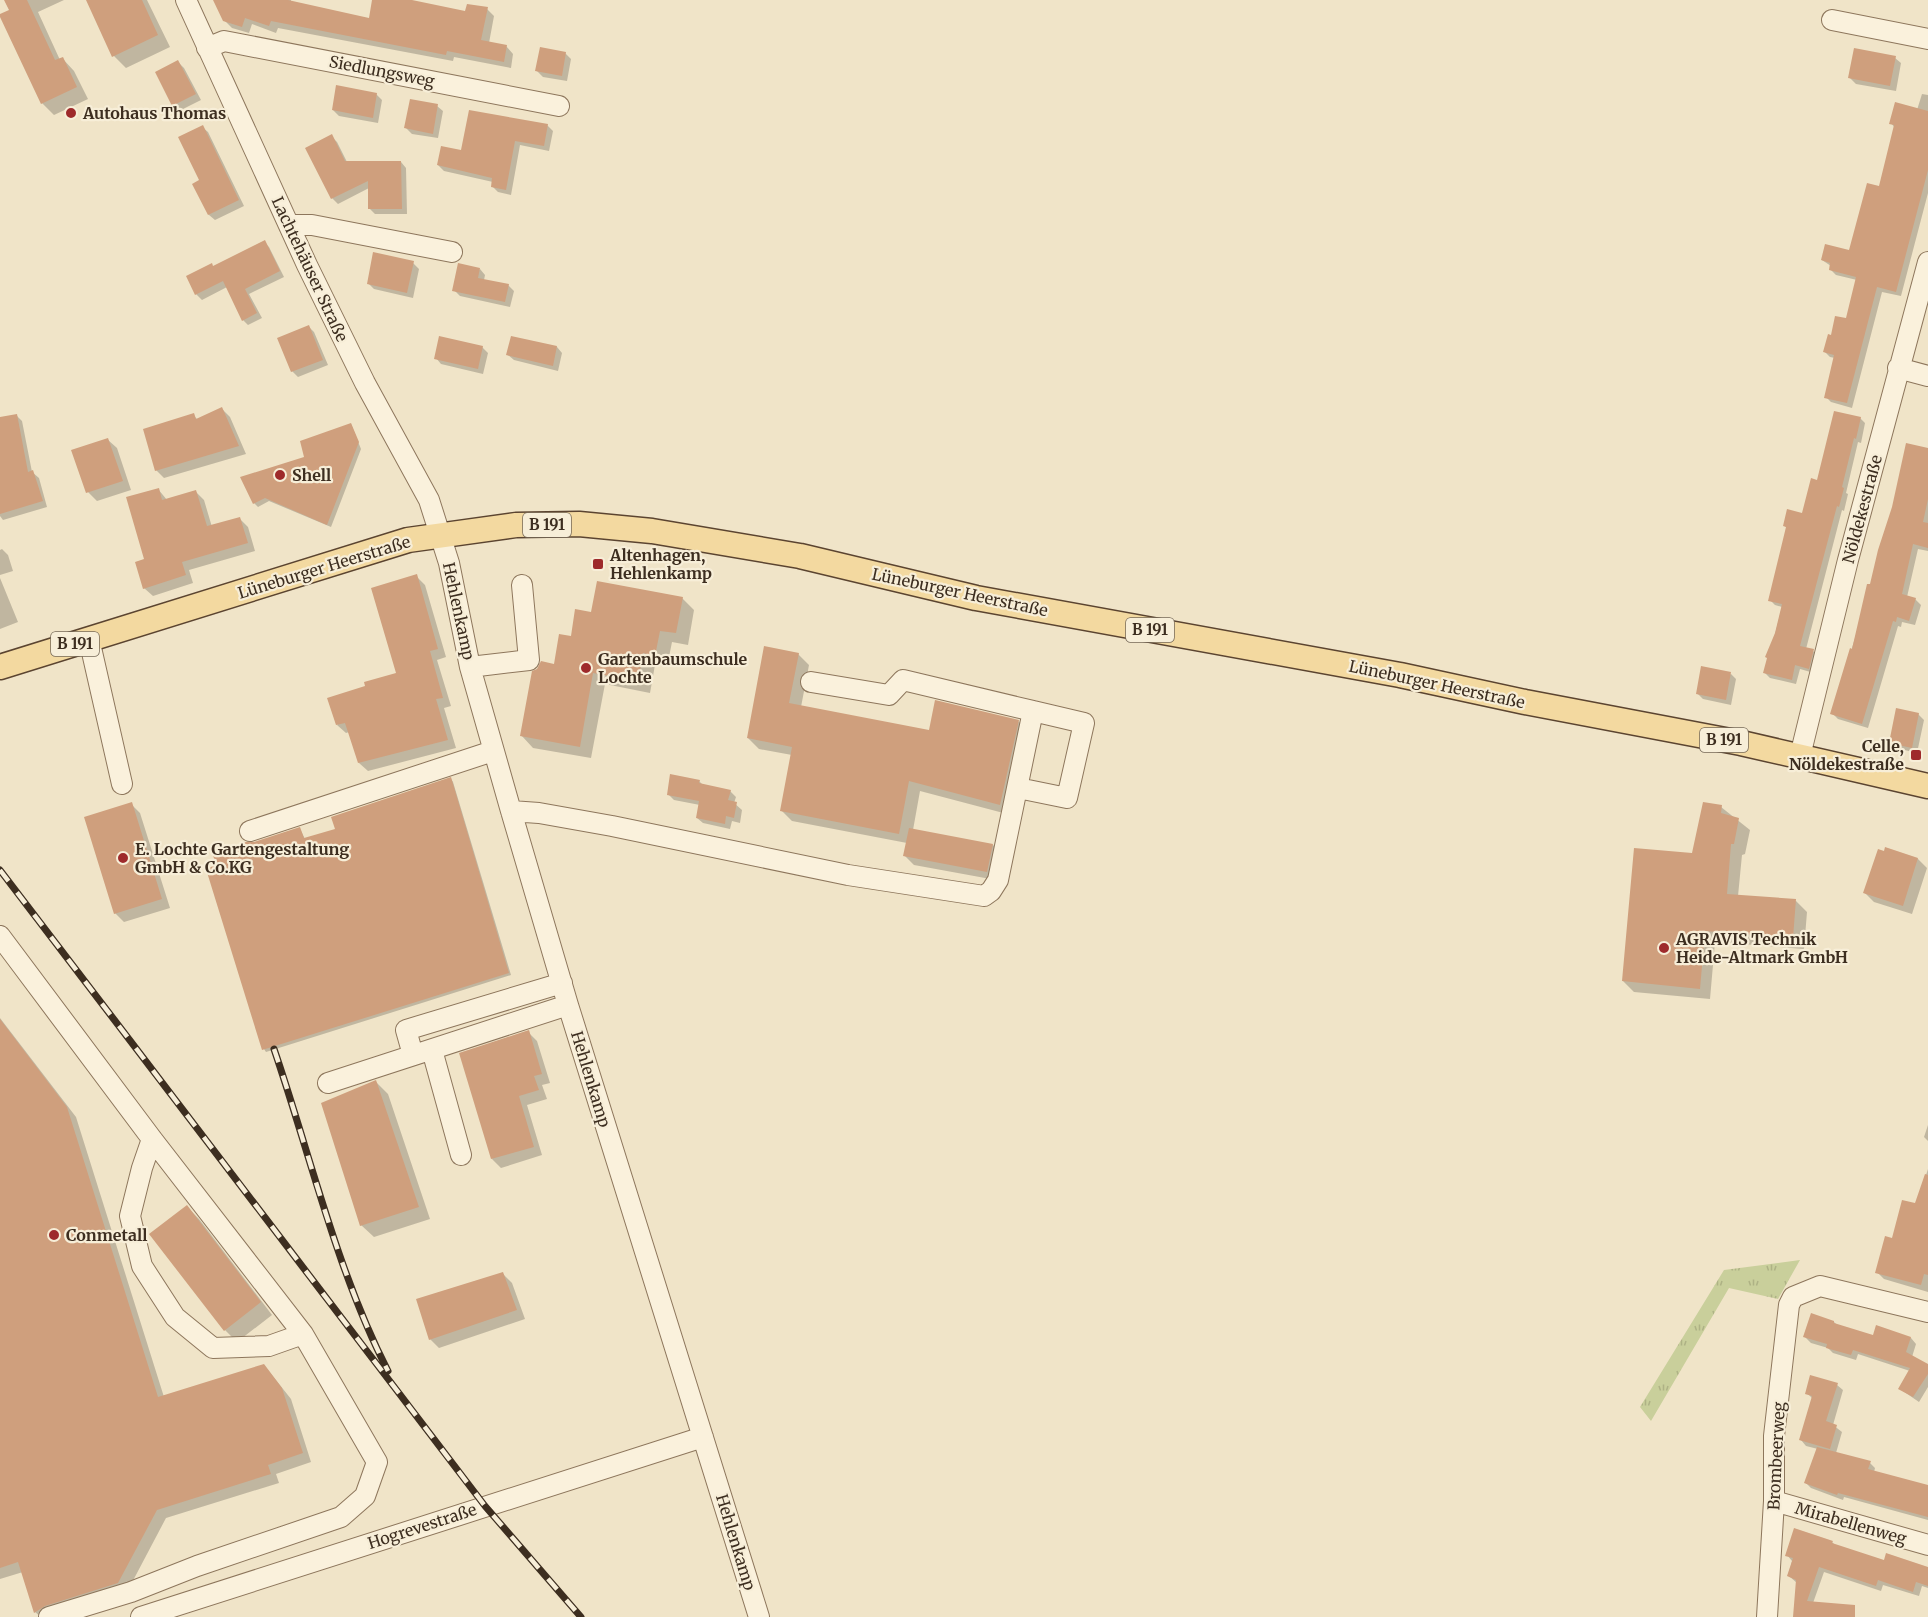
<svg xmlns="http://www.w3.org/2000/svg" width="1928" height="1617" font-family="Merriweather,serif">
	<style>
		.grass { fill: url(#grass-tufts) }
		.shadow { fill: #0003 }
		.building { fill: #cf9f7d }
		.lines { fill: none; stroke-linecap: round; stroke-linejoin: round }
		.minor-casing { stroke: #8d765c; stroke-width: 22 }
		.major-casing { stroke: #5b4430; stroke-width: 27 }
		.minor { stroke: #faf1dc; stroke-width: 20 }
		.major { stroke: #f3d9a0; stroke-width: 24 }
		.rail-casing { stroke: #3d2e20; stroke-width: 7 }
		.rail { stroke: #f7eed8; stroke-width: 4.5; stroke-dasharray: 14; stroke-linecap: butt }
		.poi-dot { fill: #9e2a2b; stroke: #f7eed8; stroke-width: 2 }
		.labels { text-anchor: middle; stroke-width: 4.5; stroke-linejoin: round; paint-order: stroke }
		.shield { fill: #f7eed8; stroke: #756857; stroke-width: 1.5 }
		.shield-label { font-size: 15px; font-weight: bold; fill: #3d2e20 }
		.street-label { font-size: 16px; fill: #3d2e20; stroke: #f7eed8 }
		.poi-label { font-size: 16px; font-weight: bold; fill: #3d2e20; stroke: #f7eed8; text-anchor: start }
	</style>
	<defs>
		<pattern id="grass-tufts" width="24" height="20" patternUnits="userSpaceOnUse" patternTransform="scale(1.5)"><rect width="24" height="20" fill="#c9cf9b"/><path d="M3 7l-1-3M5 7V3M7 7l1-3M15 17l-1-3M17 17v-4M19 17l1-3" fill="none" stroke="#aeb285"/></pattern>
	</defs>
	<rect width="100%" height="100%" fill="#f0e4c8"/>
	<path class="grass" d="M 1800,1260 L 1778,1299 L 1729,1288 L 1651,1421 L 1640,1407 L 1724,1270 Z"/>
	<path class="shadow" d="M 6,0 L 64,0 L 38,12 L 60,60 L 62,58 L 74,71 L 88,99 L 54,115 L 42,103 Z
		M 87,0 L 147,0 L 170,47 L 126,68 L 114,56 Z
		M 215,0 L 291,0 L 291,2 L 370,20 L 374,0 L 400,0 L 466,13 L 487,9 L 494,16 L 489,43 L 506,46 L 513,54 L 511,68 L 454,57 L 453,61 L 278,28 L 276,33 L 252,24 L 249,33 L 232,28 L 224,20 Z
		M 565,53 L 571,59 L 567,81 L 543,77 L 537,71 Z
		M 1895,58 L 1901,63 L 1896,91 L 1856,84 L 1850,78 Z
		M 178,62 L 184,68 L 201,100 L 179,111 L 174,106 L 157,73 Z
		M 376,94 L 382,100 L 378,123 L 339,116 L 333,110 Z
		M 1922,94 L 1928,95 L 1928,193 L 1901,296 L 1882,292 L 1852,408 L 1831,402 L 1826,397 L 1835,358 L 1830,357 L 1825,352 L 1832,337 L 1847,320 L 1857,280 L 1836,275 L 1830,269 L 1831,266 L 1822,260 L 1850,252 L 1880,188 L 1895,128 L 1891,123 L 1917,110 Z
		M 437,106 L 443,111 L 438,138 L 412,134 L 406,128 Z
		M 547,125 L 553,131 L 549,151 L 520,145 L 511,195 L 498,192 L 492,186 L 493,182 L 444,171 L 438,165 L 463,152 Z
		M 202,127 L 208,132 L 244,206 L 215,220 L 209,215 L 194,184 L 201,181 Z
		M 331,136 L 337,142 L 347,162 L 401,162 L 406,168 L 407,214 L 375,214 L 369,208 L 369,188 L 338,204 L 332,198 Z
		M 264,242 L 269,247 L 284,277 L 249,294 L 262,318 L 248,325 L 243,320 L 227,287 L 202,300 L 196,294 L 188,277 L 214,267 Z
		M 413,263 L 419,269 L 413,298 L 374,289 L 368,283 Z
		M 480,269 L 485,275 L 484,280 L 508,285 L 514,291 L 510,307 L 460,296 L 454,290 Z
		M 309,327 L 314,332 L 328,365 L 298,377 L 292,371 Z
		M 482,347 L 488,353 L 483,374 L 441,364 L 436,358 Z
		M 557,347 L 562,353 L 558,371 L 514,360 L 508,355 Z
		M 222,409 L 230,417 L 246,454 L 164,478 L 156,470 L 193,415 L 198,420 Z
		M 17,416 L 22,421 L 32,472 L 39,478 L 47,507 L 3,520 L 0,516 L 0,419 Z
		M 1860,418 L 1865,423 L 1861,443 L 1858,442 L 1846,493 L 1848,494 L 1844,511 L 1842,510 L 1806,649 L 1813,651 L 1818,656 L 1814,673 L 1800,669 L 1796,684 L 1770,678 L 1765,673 L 1782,607 L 1775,605 L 1770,600 L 1787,528 L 1784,525 L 1804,515 L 1818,482 Z
		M 351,424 L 361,449 L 331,527 L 269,501 L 258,507 L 254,503 L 306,458 Z
		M 108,440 L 117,448 L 131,490 L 97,501 L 88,492 Z
		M 1928,449 L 1928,551 L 1918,549 L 1907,597 L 1915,599 L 1921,605 L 1915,625 L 1902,622 L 1901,627 L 1898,626 L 1868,728 L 1838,719 L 1832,713 L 1871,586 Z
		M 158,489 L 167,500 L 195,491 L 204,500 L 212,527 L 239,518 L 248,527 L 255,551 L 189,570 L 193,583 L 153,596 L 144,588 L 146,560 Z
		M 2,549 L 8,555 L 13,571 L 0,575 L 0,550 Z
		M 416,576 L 425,585 L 446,657 L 437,660 L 451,706 L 444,708 L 456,748 L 368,771 L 359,763 L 349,732 L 346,733 L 337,725 L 367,687 L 397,674 Z
		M 0,578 L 18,622 L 0,629 Z
		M 682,598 L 694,610 L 688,645 L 672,642 L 667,667 L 655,665 L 650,693 L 605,684 L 591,758 L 533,748 L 521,735 L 555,665 L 572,638 L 592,614 Z
		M 798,654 L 809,665 L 801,707 L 930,732 L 1018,721 L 1029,732 L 1011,815 L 920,791 L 913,830 L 993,845 L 1002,854 L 996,880 L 914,865 L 905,856 L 907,843 L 792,821 L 781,810 L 792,755 L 759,749 L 748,738 Z
		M 1731,674 L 1736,679 L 1731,705 L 1703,699 L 1697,693 Z
		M 1918,714 L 1924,720 L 1917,753 L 1896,748 L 1890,742 Z
		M 451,779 L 453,782 L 511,975 L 266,1052 L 264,1049 L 218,866 L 300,829 L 305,839 L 337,830 Z
		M 699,781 L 704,786 L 730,791 L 736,797 L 734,803 L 742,810 L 740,823 L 732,821 L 730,829 L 703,823 L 697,818 L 700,805 L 674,800 L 668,794 Z
		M 131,804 L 140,813 L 170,908 L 124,922 L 115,913 Z
		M 1721,807 L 1750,830 L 1745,854 L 1742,855 L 1738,896 L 1796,901 L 1807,912 L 1804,949 L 1715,942 L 1710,999 L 1634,992 L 1623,981 Z
		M 1886,849 L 1918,859 L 1927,868 L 1912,914 L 1874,902 L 1865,893 Z
		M 0,1018 L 76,1117 L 164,1397 L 264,1365 L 291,1399 L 311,1462 L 276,1474 L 279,1483 L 166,1518 L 127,1592 L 41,1617 L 35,1612 L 23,1572 L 0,1579 Z
		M 528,1032 L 537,1041 L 550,1083 L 542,1085 L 547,1099 L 527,1105 L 542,1155 L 501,1168 L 492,1159 Z
		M 376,1082 L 388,1094 L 430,1219 L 374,1237 L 361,1225 Z
		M 1928,1125 L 1928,1141 L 1924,1137 Z
		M 1928,1169 L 1928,1292 L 1884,1279 L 1877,1272 L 1893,1240 L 1916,1205 Z
		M 187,1207 L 199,1219 L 272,1315 L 237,1342 L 225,1330 Z
		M 503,1274 L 512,1283 L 525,1319 L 439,1348 L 430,1339 Z
		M 1834,1322 L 1838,1326 L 1874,1337 L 1877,1327 L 1911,1338 L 1916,1344 L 1912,1357 L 1928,1366 L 1928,1387 L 1919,1402 L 1900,1389 L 1910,1371 L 1858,1354 L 1856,1360 L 1833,1353 L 1828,1348 L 1811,1343 L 1805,1337 Z
		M 1837,1385 L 1843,1390 L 1833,1425 L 1842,1432 L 1836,1453 L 1870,1463 L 1875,1468 L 1874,1472 L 1928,1486 L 1928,1520 L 1844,1497 L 1843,1500 L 1811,1488 L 1806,1483 L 1818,1449 L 1806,1446 L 1801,1440 L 1813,1399 L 1807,1393 Z
		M 1832,1542 L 1835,1545 L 1885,1562 L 1928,1568 L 1928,1588 L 1922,1586 L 1919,1596 L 1883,1585 L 1881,1591 L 1824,1572 L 1813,1603 L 1834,1617 L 1795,1617 L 1797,1583 L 1789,1576 L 1792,1561 L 1787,1555 Z"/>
	<path class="building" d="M 4,0 L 27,0 L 55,60 L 63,57 L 77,87 L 41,104 L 0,17 L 0,14 L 9,10 Z
		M 86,0 L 142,0 L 158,35 L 112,57 Z
		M 213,0 L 288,0 L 369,18 L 372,0 L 412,0 L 465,11 L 467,4 L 488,7 L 481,40 L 507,45 L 504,62 L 447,51 L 446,55 L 271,21 L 269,26 L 245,18 L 242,27 L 223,21 Z
		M 540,47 L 566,52 L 562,76 L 535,71 Z
		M 1854,48 L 1896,56 L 1890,86 L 1848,78 Z
		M 178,60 L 196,94 L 172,106 L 155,72 Z
		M 336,85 L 377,93 L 373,118 L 332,110 Z
		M 410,99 L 438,104 L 433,134 L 404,128 Z
		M 1895,102 L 1928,111 L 1928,170 L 1896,292 L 1877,287 L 1847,403 L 1824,398 L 1834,355 L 1823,352 L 1828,334 L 1831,335 L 1835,316 L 1846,318 L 1856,277 L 1829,270 L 1830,263 L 1821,260 L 1825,244 L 1849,250 L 1867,183 L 1879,186 L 1894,125 L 1889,124 Z
		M 469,110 L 548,124 L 544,146 L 515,141 L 506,190 L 491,187 L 492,178 L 437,165 L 441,146 L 461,150 Z
		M 203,125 L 239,200 L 208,215 L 192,184 L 199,180 L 178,137 Z
		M 332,134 L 345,161 L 401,161 L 402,209 L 368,209 L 368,181 L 331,199 L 305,148 Z
		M 265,240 L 280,271 L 245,289 L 257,313 L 242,321 L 223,281 L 195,295 L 186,276 L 212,263 L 213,266 Z
		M 373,252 L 414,261 L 407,293 L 367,284 Z
		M 458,263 L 480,268 L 478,278 L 509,284 L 505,302 L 452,291 Z
		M 309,325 L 323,360 L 291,372 L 277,338 Z
		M 439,336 L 483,346 L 478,369 L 434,359 Z
		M 511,336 L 557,346 L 553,366 L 506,355 Z
		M 222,407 L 239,446 L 155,471 L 143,429 L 194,413 L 196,419 Z
		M 1834,411 L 1861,417 L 1856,439 L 1854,438 L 1842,487 L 1844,488 L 1839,507 L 1837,506 L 1800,646 L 1814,649 L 1809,669 L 1795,665 L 1792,680 L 1763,673 L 1767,658 L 1765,657 L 1775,633 L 1782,604 L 1768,601 L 1786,527 L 1783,526 L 1787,509 L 1802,513 L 1811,478 L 1817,480 Z
		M 17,414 L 28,472 L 33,470 L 43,501 L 0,514 L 0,417 Z
		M 351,423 L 359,442 L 327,525 L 265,498 L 253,504 L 240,477 L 304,457 L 300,441 Z
		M 108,438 L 123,481 L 86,493 L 71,450 Z
		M 1906,443 L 1928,448 L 1928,499 L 1923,522 L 1928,523 L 1928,548 L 1913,544 L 1902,594 L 1916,598 L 1909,621 L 1897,617 L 1896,622 L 1893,621 L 1862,724 L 1830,714 L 1850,648 L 1852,649 L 1867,584 L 1870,584 L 1878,550 L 1892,507 Z
		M 159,488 L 162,500 L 196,490 L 207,526 L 240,517 L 248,543 L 182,562 L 186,575 L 143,589 L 135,562 L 144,559 L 126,497 Z
		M 417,574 L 438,649 L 430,651 L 443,698 L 436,699 L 448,740 L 358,763 L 345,723 L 336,725 L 327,698 L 365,686 L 364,682 L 396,673 L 371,588 Z
		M 597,581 L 683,597 L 676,633 L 660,631 L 655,656 L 643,653 L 638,681 L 593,673 L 580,747 L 520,736 L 532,671 L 537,669 L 541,661 L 554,664 L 559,634 L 571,636 L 575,609 L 591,612 Z
		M 764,646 L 799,653 L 789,703 L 929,730 L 935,700 L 1019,720 L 1000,805 L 909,781 L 899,834 L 780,811 L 792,747 L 747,738 Z
		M 1701,666 L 1731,672 L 1726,700 L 1696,694 Z
		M 1896,708 L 1919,713 L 1912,748 L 1889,743 Z
		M 670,774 L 700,780 L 699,783 L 731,790 L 728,800 L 737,802 L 734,818 L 726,816 L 725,824 L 696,818 L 699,801 L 667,795 Z
		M 451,777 L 509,973 L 262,1050 L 206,869 L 216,865 L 212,852 L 246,842 L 254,842 L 300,827 L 304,838 L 335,829 L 331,817 Z
		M 132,802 L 162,899 L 114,914 L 84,817 Z
		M 1703,802 L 1722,805 L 1721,813 L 1739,818 L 1734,844 L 1731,844 L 1727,894 L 1796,899 L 1793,938 L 1705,931 L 1700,989 L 1622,981 L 1634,848 L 1692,853 Z
		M 909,828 L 993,844 L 987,872 L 903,856 Z
		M 1885,847 L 1918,858 L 1903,906 L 1863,893 L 1878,849 L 1884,851 Z
		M 0,1019 L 67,1107 L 158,1397 L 264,1364 L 282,1388 L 303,1453 L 268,1465 L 271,1474 L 157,1510 L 118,1583 L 45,1606 L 34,1613 L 18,1562 L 0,1568 Z
		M 529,1030 L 542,1074 L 534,1076 L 539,1090 L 519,1096 L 534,1147 L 491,1159 L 459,1053 Z
		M 376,1080 L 419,1207 L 360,1226 L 321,1103 Z
		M 1925,1174 L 1928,1175 L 1928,1275 L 1924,1274 L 1921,1285 L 1875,1273 L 1885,1236 L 1892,1238 L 1902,1200 L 1915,1203 Z
		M 187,1205 L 261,1302 L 224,1331 L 149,1234 Z
		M 503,1272 L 517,1310 L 429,1340 L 416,1299 Z
		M 1811,1313 L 1834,1321 L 1834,1323 L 1873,1335 L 1876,1325 L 1911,1337 L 1906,1352 L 1928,1364 L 1928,1374 L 1913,1397 L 1898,1389 L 1910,1368 L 1853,1350 L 1851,1355 L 1826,1348 L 1827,1344 L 1803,1337 Z
		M 1810,1375 L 1838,1383 L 1826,1421 L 1837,1425 L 1830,1449 L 1799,1440 L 1812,1396 L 1805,1394 Z
		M 1817,1447 L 1871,1461 L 1868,1469 L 1928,1485 L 1928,1517 L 1838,1493 L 1837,1495 L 1804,1483 Z
		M 1794,1528 L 1833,1541 L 1832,1543 L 1884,1560 L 1886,1553 L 1928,1567 L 1928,1586 L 1916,1582 L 1913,1592 L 1878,1580 L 1876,1586 L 1819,1567 L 1807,1601 L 1855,1605 L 1855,1617 L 1793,1617 L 1796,1580 L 1787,1576 L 1793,1558 L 1785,1556 Z"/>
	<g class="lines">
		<g class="minor-casing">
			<path id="minor" d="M 186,0 L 307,265 L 365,383 L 429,500 L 449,563 L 470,667 L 511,811 L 568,1005 L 759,1617
				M 1832,20 L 1928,39
				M 207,48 L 224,41 L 559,106
				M 289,225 L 312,225 L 452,252
				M 1898,368 L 1928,376
				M 89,639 L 122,784
				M 470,667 L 529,660 L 522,585
				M 1800,756 L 1848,560 L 1928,262
				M 1018,788 L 1067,798 L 1084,723 L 1033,711
				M 511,811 L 539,813 L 612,826 L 848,875 L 984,896 L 991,891 L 998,880 L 1033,711 L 903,680 L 889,695 L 811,682
				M 250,831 L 493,751
				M 0,936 L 152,1139 L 303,1334 L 377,1462 L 365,1496 L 341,1517 L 197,1566 L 131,1592 L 49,1617
				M 432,1050 L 461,1155
				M 413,1055 L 406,1030 L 562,983
				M 328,1083 L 568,1005
				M 152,1139 L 142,1168 L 130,1216 L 142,1266 L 175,1317 L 213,1348 L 269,1346 L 303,1334
				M 1774,1501 L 1928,1545
				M 141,1617 L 703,1437
				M 1767,1617 L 1774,1501 L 1774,1436 L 1789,1305 L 1793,1297 L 1820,1286 L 1928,1312"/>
		</g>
		<g class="major-casing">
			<path id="major" d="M 0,667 L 408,540 L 516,525 L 579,524 L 652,531 L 800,556 L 976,598 L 1400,675 L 1525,702 L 1741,743 L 1928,786"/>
		</g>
		<use href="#minor" class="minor"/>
		<use href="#major" class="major"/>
		<g class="rail-casing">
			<path id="rail" d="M 0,870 L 485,1506 L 581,1617
				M 274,1049 C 310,1154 337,1272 388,1371"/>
		</g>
		<use href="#rail" class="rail"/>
	</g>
	<g class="poi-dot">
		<circle cx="71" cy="113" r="6"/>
		<circle cx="280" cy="475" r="6"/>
		<rect x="592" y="558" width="12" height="12" rx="3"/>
		<circle cx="586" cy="668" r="6"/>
		<rect x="1910" y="749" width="12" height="12" rx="3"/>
		<circle cx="123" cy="858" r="6"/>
		<circle cx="1664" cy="948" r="6"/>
		<circle cx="54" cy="1235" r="6"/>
	</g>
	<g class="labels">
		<g class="shield">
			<rect x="523" y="513" width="48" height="24" rx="4.5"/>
			<rect x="1126" y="618" width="48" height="24" rx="4.5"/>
			<rect x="51" y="632" width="48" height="24" rx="4.5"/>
			<rect x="1700" y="728" width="48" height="24" rx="4.5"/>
		</g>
		<g class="shield-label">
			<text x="547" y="530">B 191</text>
			<text x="1150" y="635">B 191</text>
			<text x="75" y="649">B 191</text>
			<text x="1724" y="745">B 191</text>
		</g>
		<g class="street-label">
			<text transform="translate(382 71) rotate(11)" y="6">Siedlungsweg</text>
			<text transform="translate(310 269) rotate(65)" y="6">Lachtehäuser Straße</text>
			<text transform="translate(1862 509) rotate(-75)" y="6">Nöldekestraße</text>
			<text transform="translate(324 567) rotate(-17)" y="6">Lüneburger Heerstraße</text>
			<text transform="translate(960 592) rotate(12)" y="6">Lüneburger Heerstraße</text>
			<text transform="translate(459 611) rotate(78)" y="6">Hehlenkamp</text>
			<text transform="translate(1437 684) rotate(12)" y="6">Lüneburger Heerstraße</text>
			<text transform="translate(591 1079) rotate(73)" y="6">Hehlenkamp</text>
			<text transform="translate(1776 1456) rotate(-87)" y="6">Brombeerweg</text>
			<text transform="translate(1851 1523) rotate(16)" y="6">Mirabellenweg</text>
			<text transform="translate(422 1526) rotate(-18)" y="6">Hogrevestraße</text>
			<text transform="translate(736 1542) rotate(73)" y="6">Hehlenkamp</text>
		</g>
		<g class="poi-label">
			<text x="83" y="119">Autohaus Thomas</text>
			<text x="292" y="481">Shell</text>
			<text x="610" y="561">Altenhagen,<tspan x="610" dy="18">Hehlenkamp</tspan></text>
			<text x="598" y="665">Gartenbaumschule<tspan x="598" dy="18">Lochte</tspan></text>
			<text x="1904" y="752" text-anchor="end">Celle,<tspan x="1904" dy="18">Nöldekestraße</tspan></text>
			<text x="135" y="855">E. Lochte Gartengestaltung<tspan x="135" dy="18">GmbH &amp; Co.KG</tspan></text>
			<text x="1676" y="945">AGRAVIS Technik<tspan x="1676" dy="18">Heide-Altmark GmbH</tspan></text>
			<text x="66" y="1241">Conmetall</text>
		</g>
	</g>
</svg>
